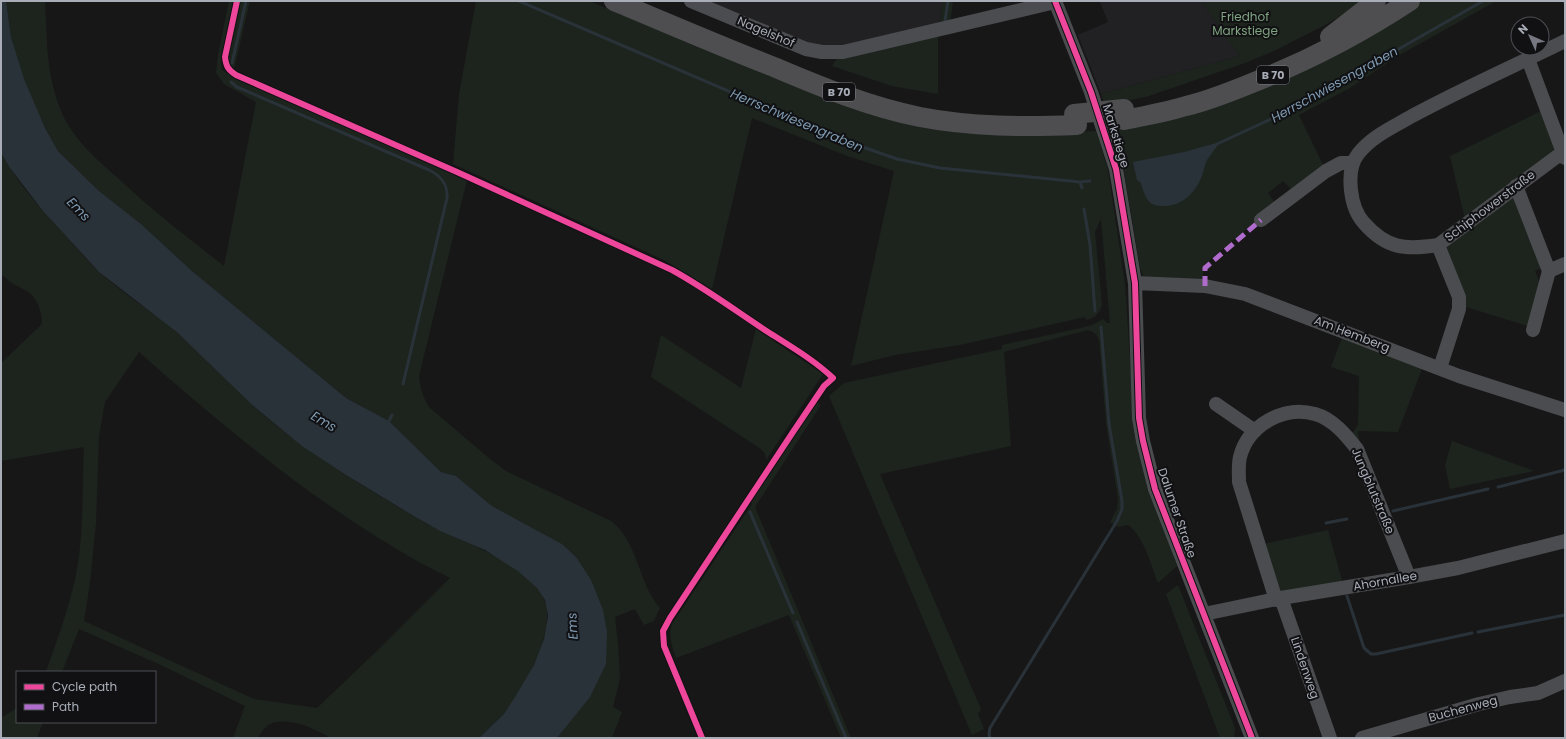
<svg xmlns="http://www.w3.org/2000/svg" width="1566" height="739" font-family="Poppins,sans-serif">
	<style>
		.built { fill: #212123 }
		.green { fill: #1d241e; fill-rule: evenodd }
		.water { fill: #2a3239 }
		.lines { fill: none; stroke-linecap: round; stroke-linejoin: round }
		.stream { stroke: #2a3239; stroke-width: 3 }
		.minor { stroke: #4b4c50; stroke-width: 14 }
		.highway { stroke: #4e4e51; stroke-width: 20 }
		.highway-bridge { stroke: #4e4e51; stroke-width: 20 }
		.quiet { stroke: #b06ccc; stroke-width: 5; stroke-dasharray: 10 5; stroke-linecap: butt }
		.cycleway-casing { stroke: #111113; stroke-width: 8 }
		.cycleway { stroke: #ed469a; stroke-width: 6 }
		.labels { text-anchor: middle; stroke-width: 4; stroke-linejoin: round; paint-order: stroke }
		.shield { fill: #111113; stroke: #7b7e86; stroke-width: 1 }
		.shield-label { font-size: 11px; font-weight: bold; fill: #a8adb8 }
		.park-label { font-size: 12px; fill: #7fa381; stroke: #111113 }
		.street-label { font-size: 12px; fill: #a8adb8; stroke: #111113 }
		.water-label { font-size: 13px; font-style: italic; fill: #7f9bb3; stroke: #111113 }
	</style>
	<rect width="100%" height="100%" fill="#171717"/>
	<path class="built" d="M 706,1 L 943,1 L 939,26 L 841,48 L 808,44 Z
		M 1101,1 L 1201,1 L 1240,56 L 1101,94 L 1078,35 L 1108,22 L 1100,2 Z"/>
	<path class="green" d="M 6,1 L 45,1 C 47,36 46,70 58,103 C 69,136 95,158 120,180 C 153,211 188,238 224,266 L 256,102 L 224,84 L 216,73 L 218,55 L 229,1 L 234,1 L 221,58 L 222,70 L 233,76 L 467,180 L 419,376 C 420,388 423,397 429,407 L 490,459 L 506,471 L 611,521 C 638,541 638,583 660,608 L 654,621 L 644,625 L 635,609 L 615,617 L 618,644 L 620,679 L 613,707 L 622,712 L 612,738 L 557,738 L 564,730 L 576,557 L 562,544 L 492,506 L 456,476 L 441,472 L 389,421 L 346,398 L 192,271 L 141,224 L 99,191 L 58,151 L 45,128 L 23,79 L 11,37 Z
		M 239,1 L 250,1 L 234,69 L 229,65 L 227,56 Z
		M 476,1 L 589,1 L 803,89 L 1023,134 L 1096,131 L 1108,170 L 1125,284 L 1134,417 L 1150,490 L 1177,566 L 1158,583 C 1151,565 1144,536 1128,525 L 1118,527 L 1110,522 L 1117,509 L 1118,499 L 1106,423 L 1099,340 C 1097,334 1094,332 1088,330 L 1004,352 L 1011,446 L 880,474 L 981,709 L 978,714 L 984,729 L 972,735 L 829,396 L 844,383 L 1002,349 L 1002,345 L 1081,328 L 1092,325 L 1103,319 L 1107,323 L 1110,323 L 1101,219 L 1095,232 L 1102,304 C 1100,313 1095,318 1086,320 L 1085,317 L 960,345 L 895,355 L 851,366 L 894,171 L 847,156 L 752,118 L 712,289 L 664,260 L 453,164 L 459,94 Z
		M 943,1 L 953,1 L 950,24 L 939,26 Z
		M 1201,1 L 1367,1 L 1323,26 L 1276,50 L 1245,63 L 1146,97 L 1105,105 L 1101,94 L 1240,56 Z
		M 1423,1 L 1496,1 L 1398,56 L 1350,88 L 1299,115 L 1324,167 L 1291,189 L 1283,181 L 1268,193 L 1276,204 L 1205,264 L 1203,267 L 1203,279 L 1147,277 L 1143,276 L 1140,267 L 1124,172 L 1113,129 L 1145,124 L 1341,48 Z
		M 938,36 L 938,94 L 892,86 L 832,66 L 837,58 Z
		M 1543,110 L 1555,150 L 1465,219 L 1450,156 Z
		M 1,153 C 17,182 40,208 62,232 C 74,245 86,259 98,271 C 123,294 152,311 178,333 C 203,355 225,380 250,403 C 299,447 355,482 412,515 C 422,521 432,527 443,532 C 473,545 534,569 545,602 C 555,633 524,690 504,714 C 496,722 487,730 479,738 L 331,738 C 315,729 289,716 270,724 C 265,726 261,734 257,738 L 233,738 L 245,706 L 163,666 L 79,629 L 62,672 L 46,672 C 57,640 69,608 76,575 C 84,534 82,489 84,447 L 1,461 L 1,363 L 41,325 C 43,320 41,315 40,310 C 36,296 29,291 17,286 C 11,283 6,278 1,275 ZM 139,352 C 219,423 308,497 400,551 C 416,561 433,569 450,578 L 381,647 L 317,708 L 254,699 L 84,621 L 90,583 L 96,523 L 99,436 L 105,402 Z
		M 1514,195 L 1544,267 L 1535,271 L 1542,289 L 1531,327 L 1463,306 L 1446,253 L 1447,244 Z
		M 756,329 L 823,374 L 766,460 C 766,453 763,451 758,447 L 651,377 L 661,335 L 741,388 Z
		M 1343,335 L 1423,366 L 1398,432 L 1358,431 L 1362,462 L 1349,438 L 1358,425 L 1359,376 L 1331,367 Z
		M 817,402 L 821,405 L 755,507 L 851,738 L 841,738 L 789,615 L 676,658 C 672,646 668,636 672,624 L 752,504 L 751,501 Z
		M 1452,441 L 1534,471 L 1450,489 L 1445,465 Z
		M 1328,530 L 1343,584 L 1274,595 L 1259,545 Z
		M 1178,585 L 1235,728 L 1234,738 L 1220,738 L 1166,594 Z
		M 17,708 L 17,722 L 43,722 L 37,738 L 1,738 L 1,718 Z"/>
	<path class="water" d="M 1,1 L 6,1 L 11,37 L 24,79 L 45,128 L 58,151 L 99,191 L 141,224 L 192,271 L 346,398 L 389,421 L 441,472 L 456,476 L 492,506 L 562,544 L 576,557 L 591,580 L 603,610 L 607,632 L 606,664 L 590,697 L 557,738 L 479,738 L 504,714 L 515,697 L 534,665 L 544,639 L 548,616 L 545,600 L 537,588 L 518,571 L 485,550 L 440,531 L 412,515 L 346,475 L 302,446 L 251,404 L 178,333 L 99,272 L 43,211 L 10,168 L 1,153 Z
		M 1220,142 C 1216,148 1211,154 1207,160 C 1204,166 1204,172 1201,178 C 1194,195 1180,207 1161,206 C 1147,206 1144,194 1141,183 L 1137,180 L 1133,162 L 1184,152 Z"/>
	<g class="lines">
		<path class="stream" d="M 519,1 L 840,139 L 897,159 L 940,168 L 1080,182 L 1090,181
			M 1564,1 L 1565,3
			M 945,21 L 948,1
			M 232,63 L 246,1
			M 231,82 L 237,87 L 429,170 C 441,176 448,184 447,198 L 403,384
			M 1217,144 L 1297,107 L 1483,1
			M 1080,182 L 1082,188
			M 1084,209 L 1090,245 L 1095,311
			M 387,425 L 392,415
			M 1498,487 L 1565,470
			M 1393,511 L 1488,489
			M 750,512 L 793,613
			M 1326,523 L 1347,519
			M 1347,596 L 1364,648 L 1371,654 L 1376,654 L 1472,633
			M 797,622 L 846,738
			M 1478,632 L 1565,615
			M 990,738 L 989,734 L 990,728 L 1117,521 L 1122,509 L 1122,501 L 1109,424 L 1101,327"/>
		<path class="minor" d="M 691,1 L 806,49 L 822,52 L 843,52 L 1055,2
			M 1055,1 L 1091,92 L 1116,169 L 1135,283 L 1139,418 L 1143,441 L 1155,489 L 1252,738
			M 1528,59 L 1565,158
			M 1563,152 L 1438,245 C 1405,250 1387,249 1364,223 C 1350,208 1345,171 1358,154 C 1372,136 1393,127 1412,116 C 1462,89 1514,66 1565,41
			M 1516,186 L 1549,271 L 1533,330
			M 1261,220 L 1326,171 L 1341,163 L 1353,163
			M 1438,245 L 1459,297 L 1459,309 L 1440,368
			M 1549,271 L 1565,264
			M 1135,283 L 1205,286 L 1245,294 L 1459,376 L 1565,410
			M 1216,404 L 1255,431
			M 1281,598 L 1330,738
			M 1276,600 L 1239,482 C 1239,474 1238,465 1240,457 C 1248,425 1284,405 1315,414 C 1333,419 1346,435 1357,449 L 1409,577
			M 1204,614 L 1281,598 L 1409,577 L 1458,568 L 1565,541
			M 1362,738 L 1479,704 L 1510,697 L 1538,693 L 1565,681"/>
		<path class="highway" d="M 614,1 C 667,23 720,46 774,67 C 821,87 870,107 920,117 C 972,127 1024,127 1077,125
			M 1330,37 L 1376,1
			M 1124,120 C 1145,116 1166,112 1186,106 C 1208,101 1230,92 1252,83 C 1308,61 1360,34 1410,1"/>
		<path class="highway-bridge" d="M 1074,114 L 1124,109"/>
		<path class="quiet" d="M 1205,286 L 1205,268 L 1261,220"/>
		<g class="cycleway-casing">
			<path id="cycleway" d="M 237,1 L 225,57 C 226,66 228,70 236,75 L 457,172 L 672,270 C 705,288 736,311 768,332 C 790,346 814,360 833,378 L 824,386 L 793,432 L 670,618 L 663,631 L 664,646 L 702,738
				M 1055,1 L 1091,92 L 1116,169 L 1135,283 L 1139,418 L 1143,441 L 1155,489 L 1252,738"/>
		</g>
		<use href="#cycleway" class="cycleway"/>
	</g>
	<g class="labels">
		<g class="shield">
			<rect x="1257" y="66" width="32" height="18" rx="3"/>
			<rect x="823" y="83" width="32" height="18" rx="3"/>
		</g>
		<g class="shield-label">
			<text x="1273" y="79">B 70</text>
			<text x="839" y="96">B 70</text>
		</g>
		<g class="park-label">
			<text x="1245" y="21">Friedhof<tspan x="1245" dy="14">Markstiege</tspan></text>
		</g>
		<g class="street-label">
			<text transform="translate(766 32) rotate(23)" y="4">Nagelshof</text>
			<text transform="translate(1116 136) rotate(73)" y="4">Markstiege</text>
			<text transform="translate(1490 206) rotate(-37)" y="4">Schiphowerstraße</text>
			<text transform="translate(1352 334) rotate(21)" y="4">Am Hemberg</text>
			<text transform="translate(1373 491) rotate(67)" y="4">Jungblutstraße</text>
			<text transform="translate(1177 513) rotate(71)" y="4">Dalumer Straße</text>
			<text transform="translate(1385 581) rotate(-10)" y="4">Ahornallee</text>
			<text transform="translate(1305 668) rotate(71)" y="4">Lindenweg</text>
			<text transform="translate(1463 709) rotate(-15)" y="4">Buchenweg</text>
		</g>
		<g class="water-label">
			<text transform="translate(1334 84) rotate(-29)" y="5">Herrschwiesengraben</text>
			<text transform="translate(797 120) rotate(23)" y="5">Herrschwiesengraben</text>
			<text transform="translate(79 209) rotate(46)" y="5">Ems</text>
			<text transform="translate(324 421) rotate(30)" y="5">Ems</text>
			<text transform="translate(572 626) rotate(-93)" y="5">Ems</text>
		</g>
	</g>
	<rect width="1566" height="739" fill="none" stroke="#a8adb8" stroke-width="4"/>
	<rect x="16" y="671" width="140" height="52" fill="#111113" stroke="#4d4f55"/>
	<rect x="24" y="684" width="20" height="6" fill="#ed469a" stroke="#4d4f55"/>
	<text x="52" y="691" font-size="12" fill="#a8adb8">Cycle path</text>
	<rect x="24" y="704" width="20" height="6" fill="#b06ccc" stroke="#4d4f55"/>
	<text x="52" y="711" font-size="12" fill="#a8adb8">Path</text>
	<g transform="translate(1530 36) rotate(315)"><circle r="19" fill="#111113" stroke="#4d4f55"/>
	<path d="M0-3L7 15L0 10L-7 15Z" fill="#757880"/>
	<text y="-6" font-size="11" font-weight="bold" text-anchor="middle" fill="#a8adb8">N</text>
	</g>
</svg>
